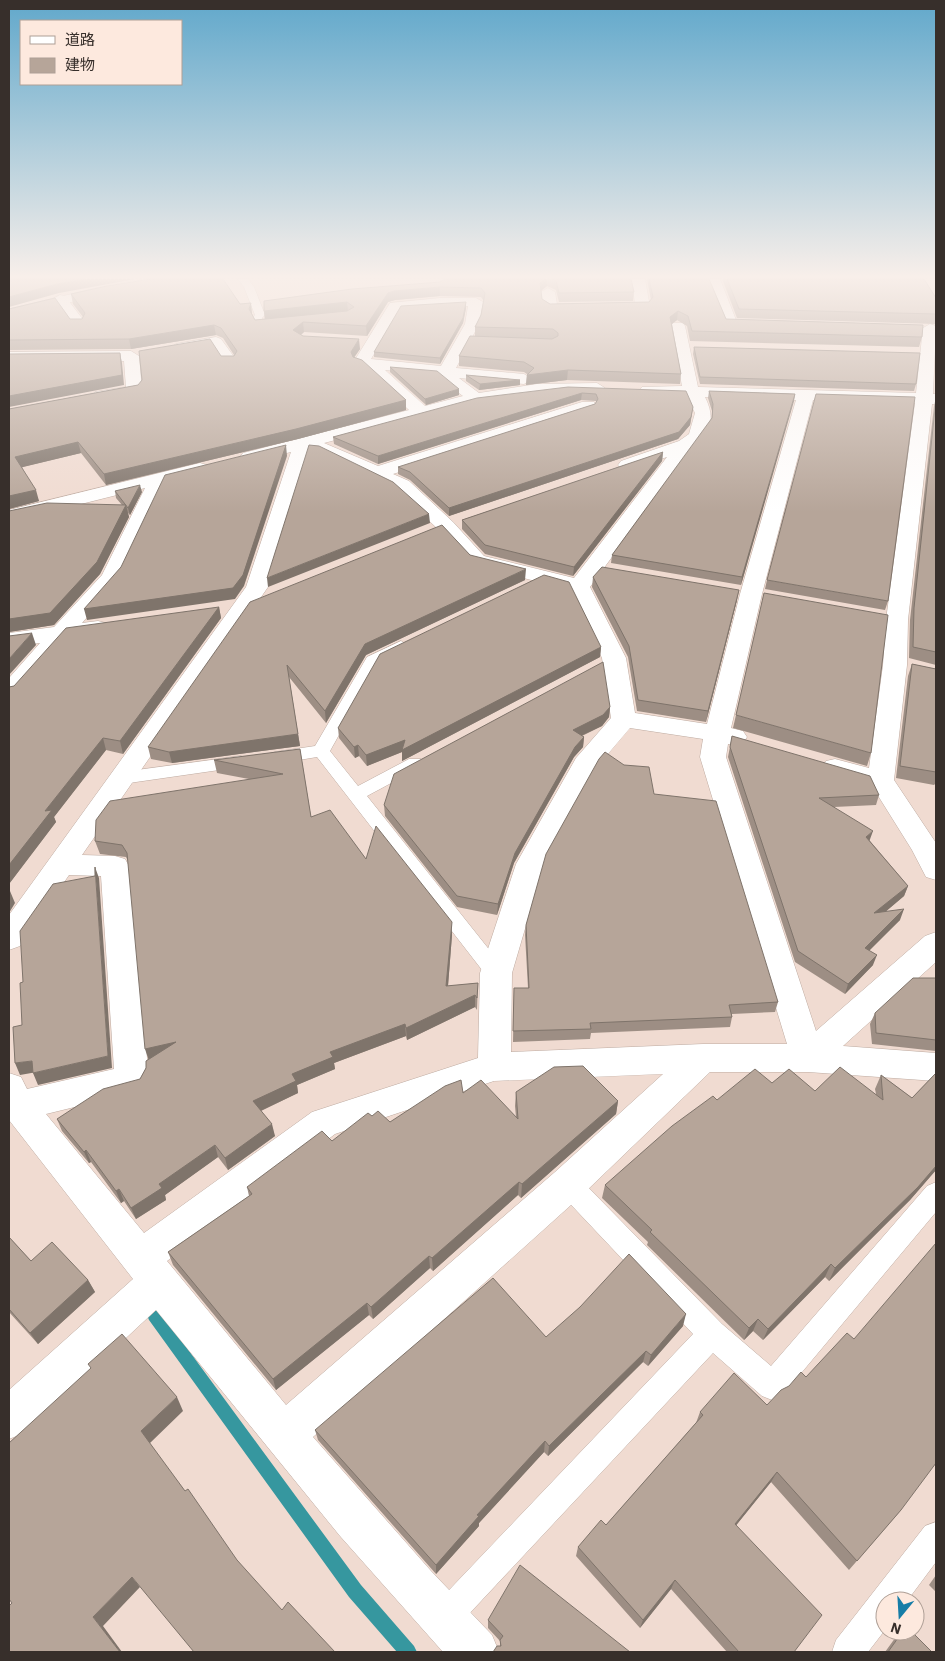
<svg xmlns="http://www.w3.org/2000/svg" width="945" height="1661" font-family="'IBM Plex Sans','Noto Sans JP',sans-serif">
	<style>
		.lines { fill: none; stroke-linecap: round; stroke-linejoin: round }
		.stream { fill: #36979f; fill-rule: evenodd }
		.service-casing { stroke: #beaba1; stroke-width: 1 }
		.minor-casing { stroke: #beaba1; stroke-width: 1 }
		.tertiary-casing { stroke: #beaba1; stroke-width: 1 }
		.service { fill: #fff; fill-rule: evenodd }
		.minor { fill: #fff; fill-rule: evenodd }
		.tertiary { fill: #fff; fill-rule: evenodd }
		.wall { fill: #9d8e84 }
		.shaded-wall { fill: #7f746b }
		.building { fill: #b6a599; stroke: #7f746b }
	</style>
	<rect width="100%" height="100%" fill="#f0dbd1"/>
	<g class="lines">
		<path class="stream" d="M 154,1308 L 159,1310 L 361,1585 L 414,1646 L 417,1652 L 397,1652 L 349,1597 L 149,1320 L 147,1315 L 149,1310 Z"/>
		<g class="service-casing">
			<path id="service" d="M 238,279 L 248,279 L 254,287 L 265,315 L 262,318 L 264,323 L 279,321 L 284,324 L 283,326 L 256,328 L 252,318 L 255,315 L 244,287 Z
				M 401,641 L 409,646 L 379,663 L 330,751 L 358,786 L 409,759 L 421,759 L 424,763 L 421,767 L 367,796 L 503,967 L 507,973 L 503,979 L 496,981 L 489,979 L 317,757 L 275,764 L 269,762 L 266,758 L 269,754 L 275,752 L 315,746 L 367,657 Z
				M 241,756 L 247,758 L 250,762 L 247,766 L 122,784 L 116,782 L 113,778 L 116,774 L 122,772 Z
				M 568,1173 L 577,1176 L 722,1324 L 771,1366 L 927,1186 L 936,1182 L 936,1212 L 782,1396 L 772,1400 L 762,1396 L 713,1353 L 454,1630 L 443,1635 L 432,1630 L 427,1619 L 432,1608 L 693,1334 L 559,1192 L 556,1184 L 559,1176 Z
				M 936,1522 L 936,1562 L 907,1601 L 885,1601 L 885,1630 L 868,1652 L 832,1652 L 836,1640 L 925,1526 Z"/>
		</g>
		<g class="minor-casing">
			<path id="minor" d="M 631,279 L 645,279 L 650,307 L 648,310 L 550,312 L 543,308 L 541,292 L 548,288 L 555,292 L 557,304 L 635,303 Z
				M 706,279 L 720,279 L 736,320 L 767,322 L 769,325 L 767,328 L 725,327 Z
				M 60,295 L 65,296 L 84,321 L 86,324 L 84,327 L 74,327 L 53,299 Z
				M 440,298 L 476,298 L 483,302 L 479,324 L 456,368 L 524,374 L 532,379 L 524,384 L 459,378 L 479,393 L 537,384 L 597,383 L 605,388 L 597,393 L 537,394 L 477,403 L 324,443 L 378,466 L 582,402 L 594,402 L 596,406 L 594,410 L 393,474 L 409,481 L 453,522 L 484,556 L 574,578 L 667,457 L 627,470 L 621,469 L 618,465 L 621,461 L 679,441 L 689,434 L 695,413 L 687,396 L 648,395 L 642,393 L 640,390 L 642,387 L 682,386 L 671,326 L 673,323 L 683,323 L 685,326 L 698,387 L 916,393 L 923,328 L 930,324 L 936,326 L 933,394 L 936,394 L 936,404 L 932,404 L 908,620 L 907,665 L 894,780 L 936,843 L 936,880 L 926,877 L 912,850 L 872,786 L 826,773 L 822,767 L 826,761 L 835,759 L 869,768 L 883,665 L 886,620 L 915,403 L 813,400 L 762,594 L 731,728 L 743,731 L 747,737 L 743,743 L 734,745 L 728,744 L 726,757 L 816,1031 L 925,936 L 936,932 L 936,962 L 843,1046 L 936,1053 L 936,1081 L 808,1072 L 710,1072 L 581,1196 L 313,1437 L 431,1571 L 492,1635 L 499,1652 L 443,1652 L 340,1536 L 156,1310 L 24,1433 L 9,1439 L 9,1390 L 133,1279 L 9,1120 L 9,1073 L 21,1077 L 27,1089 L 114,1069 L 101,876 L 69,875 L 20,946 L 9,950 L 9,915 L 246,587 L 291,452 L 249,462 L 243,461 L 240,457 L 243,453 L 409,410 L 364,368 L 355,366 L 353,363 L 390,303 ZM 440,306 L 468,306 L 465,324 L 441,366 L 371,359 L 400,310 ZM 385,370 L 438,375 L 440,379 L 463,396 L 425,406 ZM 705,397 L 796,400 L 740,594 L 707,724 L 635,713 L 626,658 L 590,587 L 691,449 C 711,436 716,418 705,397 ZM 309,451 L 320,453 L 395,489 L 439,530 L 470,564 L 570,590 L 602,658 L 611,718 L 576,758 L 516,864 L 480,973 L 478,1058 L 312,1112 L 144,1233 L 46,1114 L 132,1093 L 144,1089 L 149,1079 L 129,866 L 125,859 L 115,856 L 82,855 L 268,587 ZM 630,728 L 703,739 L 700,757 L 787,1044 L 703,1044 L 511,1052 L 512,973 L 544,864 L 596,768 ZM 663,1074 L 555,1172 L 286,1405 L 167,1261 L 335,1134 L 494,1081 Z
				M 216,337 L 221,339 L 237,361 L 235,364 L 223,364 L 212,347 L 176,354 L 168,349 L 176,344 Z
				M 131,351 L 139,356 L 142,390 L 140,393 L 101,401 L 95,400 L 93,396 L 95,392 L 126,387 L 124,361 L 9,362 L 9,352 Z
				M 200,463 L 207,465 L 209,469 L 207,473 L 167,483 L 122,577 L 82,623 L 98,621 L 106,623 L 109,628 L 106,633 L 68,639 L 17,697 L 9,699 L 9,678 L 40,643 L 9,647 L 9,633 L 54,627 L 102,575 L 145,488 L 9,522 L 9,510 Z"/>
		</g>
		<g class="tertiary-casing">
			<path id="tertiary" d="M 147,279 L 181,279 L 174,283 L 109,293 L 9,317 L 9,309 L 109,285 Z"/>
		</g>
		<use href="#service" class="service"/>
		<use href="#minor" class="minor"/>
		<use href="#tertiary" class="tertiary"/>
	</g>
	<path class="wall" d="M 445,279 L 631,279 L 634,292 L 633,301 L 559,302 L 556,290 L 547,286 L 541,291 L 542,299 L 550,304 L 649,302 L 651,300 L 647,279 L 709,279 L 726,319 L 922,337 L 919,347 L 690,341 L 687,326 L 677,320 L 672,324 L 681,374 L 680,384 L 567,380 L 526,385 L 527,374 L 524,372 L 459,366 L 459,356 L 475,336 L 475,327 L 481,315 L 484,301 L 481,297 L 440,296 L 395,300 L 388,302 L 367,336 L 304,332 L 301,335 L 303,336 L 360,349 L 354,357 L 406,400 L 406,410 L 298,439 L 106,485 L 81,453 L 22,467 L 39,501 L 9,509 L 9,409 L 138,385 L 221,356 L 234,356 L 234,355 L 223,338 L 216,335 L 131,349 L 9,350 L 9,352 L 9,309 L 70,319 L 82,319 L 83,317 L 73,304 L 71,294 L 240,304 L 252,313 L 252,314 L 255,320 L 265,319 L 264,311 L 440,282 Z
		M 723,279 L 924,279 L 936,298 L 936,324 L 737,318 L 723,281 Z
		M 466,308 L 463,323 L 440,364 L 374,357 L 374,352 Z
		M 694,347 L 916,384 L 914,391 L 700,384 L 693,354 Z
		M 936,356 L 936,393 L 935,392 Z
		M 390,367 L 459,395 L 426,405 L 390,372 Z
		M 466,375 L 520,380 L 520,385 L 479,390 L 466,381 Z
		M 568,387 L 692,414 L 690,425 L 678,439 L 449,516 L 410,480 L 398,474 L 398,467 L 595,404 L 596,403 L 596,401 L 581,400 L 378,464 L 334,444 L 333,437 Z
		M 709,391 L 795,394 L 741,585 L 611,563 L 612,555 L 712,419 L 712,411 L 708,398 Z
		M 936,397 L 936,665 L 909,658 L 910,620 L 934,406 Z
		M 663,452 L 662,461 L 573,576 L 485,554 L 462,529 L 462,520 Z
		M 115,491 L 142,492 L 130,515 L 128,513 L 129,517 L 100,574 L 54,625 L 9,632 L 9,511 L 122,505 L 116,498 Z
		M 470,555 L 525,580 L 366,655 L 326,723 L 289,677 L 300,746 L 172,763 L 151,759 L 148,747 Z
		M 593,577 L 737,600 L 706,722 L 637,711 L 628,657 L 592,587 Z
		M 767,580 L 888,601 L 885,610 L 765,589 Z
		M 219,607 L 221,618 L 123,754 L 106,750 L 54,817 L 56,822 L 9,884 L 9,687 L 14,686 Z
		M 601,647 L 600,657 L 402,761 L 402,752 L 367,766 L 359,756 L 355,758 L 339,738 L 338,728 Z
		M 912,664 L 936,669 L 936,783 L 934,785 L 896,778 L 908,676 Z
		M 610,707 L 609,717 L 602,726 L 582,736 L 584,737 L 583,747 L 574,757 L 514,863 L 497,915 L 457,907 L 385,816 L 384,805 Z
		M 736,715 L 871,753 L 867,766 L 733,728 Z
		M 732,736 L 879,795 L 876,805 L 834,807 L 870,841 L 908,886 L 904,896 L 885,912 L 900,920 L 869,950 L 873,965 L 845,994 L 795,962 L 728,757 Z
		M 300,749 L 311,817 L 366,859 L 452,935 L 448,986 L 478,983 L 477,1010 L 475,1007 L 407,1040 L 406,1036 L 334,1063 L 335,1069 L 297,1085 L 298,1093 L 261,1111 L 275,1136 L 228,1170 L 218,1157 L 165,1195 L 166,1200 L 136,1219 L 124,1201 L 121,1203 L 91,1162 L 89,1163 L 62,1131 L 57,1119 L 140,1079 L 146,1068 L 149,1060 L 128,861 L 126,857 L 100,854 L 95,841 L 249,779 L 217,773 L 214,760 Z
		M 654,794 L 778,1002 L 775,1012 L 732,1014 L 732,1017 L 730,1027 L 591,1033 L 590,1039 L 513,1042 L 514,988 L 528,988 L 525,935 L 526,925 Z
		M 936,978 L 936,1051 L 872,1044 L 870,1024 L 875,1013 Z
		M 936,1073 L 936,1170 L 910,1200 L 829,1281 L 825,1277 L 763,1340 L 753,1331 L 744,1340 L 647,1245 L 648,1242 L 602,1198 L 605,1185 L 717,1100 L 772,1083 L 815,1091 L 876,1094 L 875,1089 L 881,1075 L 912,1098 Z
		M 516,1092 L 618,1101 L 616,1114 L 521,1198 L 518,1195 L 433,1271 L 430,1268 L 373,1319 L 369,1315 L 276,1390 L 173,1265 L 168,1252 L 249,1196 L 247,1187 L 332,1141 L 372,1116 L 390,1122 L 463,1093 L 516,1117 L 515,1106 Z
		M 9,1237 L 31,1261 L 88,1280 L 95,1292 L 38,1344 L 9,1312 Z
		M 683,1326 L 648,1366 L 643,1362 L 548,1456 L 544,1452 L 479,1523 L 479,1526 L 436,1574 L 318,1440 L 315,1430 L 546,1337 Z
		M 767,1405 L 901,1510 L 849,1570 L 771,1482 L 736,1525 L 794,1652 L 727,1652 L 671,1589 L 640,1628 L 576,1556 L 578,1547 L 606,1525 L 696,1423 L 700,1412 Z
		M 936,1575 L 936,1592 L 929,1585 Z
		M 488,1620 L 630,1652 L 500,1646 L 500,1641 L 488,1628 Z
		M 902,1631 L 911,1631 L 932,1652 L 885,1652 L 898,1634 Z"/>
	<path class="shaded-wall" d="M 85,279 L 136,279 L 59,293 L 9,307 L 9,297 L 57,284 Z
		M 545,279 L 547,279 L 547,286 L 539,292 L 540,283 Z
		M 440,287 L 440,296 L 395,300 L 388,302 L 367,336 L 366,326 L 388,293 L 394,291 Z
		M 347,302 L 348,311 L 265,321 L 264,311 Z
		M 466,302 L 466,308 L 463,323 L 440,364 L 440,358 Z
		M 251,303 L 252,313 L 250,319 L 249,309 Z
		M 678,311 L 677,320 L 669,326 L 670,317 Z
		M 303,322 L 304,332 L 294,340 L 293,330 Z
		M 214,325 L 216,335 L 131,349 L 129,339 Z
		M 359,339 L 360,349 L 351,362 L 351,352 Z
		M 120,353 L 122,363 L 124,385 L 9,407 L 9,396 Z
		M 568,370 L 567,380 L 526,385 L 527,375 Z
		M 520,380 L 520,385 L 479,390 L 480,384 Z
		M 459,389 L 459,395 L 426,405 L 425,399 Z
		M 582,393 L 581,400 L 378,464 L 378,456 Z
		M 795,394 L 794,401 L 741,585 L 742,577 Z
		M 406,400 L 406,410 L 298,439 L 106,485 L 104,474 Z
		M 693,407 L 690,425 L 678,439 L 449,516 L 449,508 Z
		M 78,442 L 81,453 L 19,468 L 15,457 Z
		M 286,445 L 287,456 L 244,586 L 235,599 L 87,620 L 84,609 Z
		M 663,452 L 662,461 L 573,576 L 574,567 Z
		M 140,485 L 142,492 L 130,515 L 128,508 Z
		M 36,490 L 39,501 L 9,509 L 9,496 Z
		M 126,505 L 129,517 L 100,574 L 54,625 L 9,632 L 9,619 Z
		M 429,514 L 430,523 L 268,587 L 267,578 Z
		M 526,569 L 525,580 L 366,655 L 326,723 L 325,711 L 365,644 Z
		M 739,590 L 737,600 L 706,722 L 708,711 Z
		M 219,607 L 221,618 L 123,754 L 120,741 Z
		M 32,633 L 36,645 L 9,675 L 9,659 Z
		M 601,647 L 600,657 L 402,761 L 402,752 L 367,766 L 366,755 Z
		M 610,707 L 609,717 L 602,726 L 572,740 L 573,730 Z
		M 298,734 L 300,746 L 172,763 L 169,752 Z
		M 584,737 L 583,747 L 574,757 L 514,863 L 497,915 L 498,904 L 515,853 L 575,747 Z
		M 103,738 L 106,750 L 54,817 L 56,822 L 9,884 L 9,865 L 45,811 Z
		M 358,745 L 359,756 L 355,758 L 354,747 Z
		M 873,831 L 869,842 L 866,837 Z
		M 95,867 L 99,878 L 112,1068 L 38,1085 L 33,1073 L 108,1056 Z
		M 908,886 L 904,896 L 871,924 L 874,913 Z
		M 10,891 L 15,903 L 9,913 L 9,893 Z
		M 904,909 L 900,920 L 862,958 L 865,948 Z
		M 452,922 L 452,935 L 447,998 L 446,986 Z
		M 877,955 L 873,965 L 845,994 L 848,984 Z
		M 475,995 L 475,1007 L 407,1040 L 406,1028 Z
		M 405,1024 L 406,1036 L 334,1063 L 335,1069 L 297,1085 L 298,1093 L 256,1113 L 253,1101 L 292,1074 L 330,1052 Z
		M 176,1042 L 149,1061 L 145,1049 Z
		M 32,1061 L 37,1072 L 20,1075 L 15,1063 Z
		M 618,1101 L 616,1114 L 521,1198 L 522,1184 Z
		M 272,1124 L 275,1136 L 228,1170 L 225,1158 Z
		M 215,1145 L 218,1157 L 165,1195 L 166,1200 L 136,1219 L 131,1208 L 159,1184 Z
		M 86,1150 L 91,1162 L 89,1163 L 84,1152 Z
		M 936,1166 L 936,1170 L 910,1200 L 829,1281 L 835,1268 Z
		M 519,1182 L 518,1195 L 433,1271 L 432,1258 Z
		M 119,1189 L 124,1201 L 121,1203 L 116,1191 Z
		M 429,1256 L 430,1268 L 373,1319 L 371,1307 Z
		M 831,1264 L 825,1277 L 763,1340 L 768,1329 Z
		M 88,1280 L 95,1292 L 38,1344 L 30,1333 Z
		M 367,1303 L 369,1315 L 276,1390 L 273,1379 Z
		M 686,1314 L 683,1326 L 648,1366 L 651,1355 Z
		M 758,1319 L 753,1331 L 744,1340 L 749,1328 Z
		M 646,1351 L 643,1362 L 548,1456 L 549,1446 Z
		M 177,1397 L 183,1411 L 149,1444 L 141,1431 Z
		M 545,1441 L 544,1452 L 479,1523 L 479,1526 L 436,1574 L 436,1565 L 477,1515 Z
		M 777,1472 L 771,1482 L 730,1533 L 735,1524 Z
		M 132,1577 L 140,1587 L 103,1626 L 122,1652 L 120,1652 L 93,1617 Z
		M 675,1580 L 671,1589 L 640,1628 L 643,1620 Z"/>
	<path class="building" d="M 9,279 L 85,279 L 57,284 L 9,297 Z
		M 151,279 L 223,279 L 240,304 L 251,303 L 249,309 L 255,320 L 347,311 L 354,307 L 347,302 L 264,311 L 264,301 L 352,289 L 440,282 L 445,279 L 545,279 L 540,283 L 542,299 L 550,304 L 649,302 L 653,297 L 649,279 L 709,279 L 726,319 L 923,325 L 922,337 L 692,331 L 688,316 L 678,311 L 670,317 L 681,374 L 568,370 L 527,375 L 534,368 L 524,362 L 459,356 L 470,336 L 552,339 L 558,336 L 558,333 L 553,329 L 475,327 L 481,315 L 485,293 L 481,288 L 440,287 L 394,291 L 388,293 L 366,326 L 303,322 L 293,330 L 303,336 L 359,339 L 351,352 L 353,357 L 362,360 L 406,400 L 296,429 L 104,474 L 78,442 L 15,457 L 36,490 L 9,496 L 9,409 L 138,385 L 142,380 L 139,351 L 210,339 L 221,356 L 234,356 L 237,351 L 221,328 L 214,325 L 129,339 L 9,340 L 9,309 L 55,298 L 70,319 L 82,319 L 85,313 L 71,294 L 107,286 Z
		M 552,279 L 631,279 L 634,292 L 559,293 L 556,281 Z
		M 727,279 L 924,279 L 936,298 L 936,314 L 739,309 Z
		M 466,302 L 463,318 L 440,358 L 374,352 L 401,306 Z
		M 694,347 L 920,353 L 916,384 L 700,377 Z
		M 120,353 L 122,375 L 9,396 L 9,354 Z
		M 390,367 L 437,371 L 459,389 L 425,399 Z
		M 466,375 L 520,380 L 480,384 Z
		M 568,387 L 686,391 L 693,407 L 691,417 L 679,432 L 449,508 L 410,472 L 398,467 L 595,404 L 598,399 L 596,394 L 582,393 L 378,456 L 333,437 L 477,398 Z
		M 709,391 L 795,394 L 742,577 L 612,555 L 712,418 L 713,404 Z
		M 816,394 L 915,397 L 888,601 L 767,580 Z
		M 936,399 L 936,652 L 913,647 L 914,608 Z
		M 286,445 L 243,575 L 233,588 L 84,609 L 121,567 L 165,475 Z
		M 309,445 L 319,446 L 393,482 L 429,514 L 267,578 Z
		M 663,452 L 574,567 L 485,545 L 462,520 Z
		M 140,485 L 128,508 L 115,491 Z
		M 47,503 L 126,505 L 97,562 L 50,613 L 9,619 L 9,511 Z
		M 442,525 L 470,555 L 526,569 L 365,644 L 325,711 L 287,665 L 298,734 L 169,752 L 148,747 L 250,602 Z
		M 602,567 L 739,590 L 708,711 L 638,700 L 629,646 L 593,577 Z
		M 544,575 L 569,582 L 601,647 L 402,750 L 405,740 L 366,755 L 358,745 L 354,747 L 338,728 L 380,654 Z
		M 764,593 L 888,615 L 871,753 L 736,715 Z
		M 219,607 L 120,741 L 103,738 L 45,811 L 52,810 L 9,865 L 9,687 L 14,686 L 66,628 Z
		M 32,633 L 9,659 L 9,636 Z
		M 603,662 L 610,707 L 603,715 L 573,730 L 584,737 L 575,747 L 515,853 L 498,904 L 457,896 L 384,805 L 394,774 Z
		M 912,664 L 936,669 L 936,772 L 900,766 Z
		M 732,736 L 870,776 L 879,795 L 819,798 L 873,831 L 866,837 L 908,886 L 874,913 L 904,909 L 865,948 L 877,955 L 848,984 L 798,951 L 730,747 Z
		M 300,749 L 311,817 L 330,810 L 366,859 L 376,826 L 452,922 L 446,986 L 478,983 L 477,998 L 475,995 L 406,1028 L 405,1024 L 330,1052 L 333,1057 L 292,1074 L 296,1081 L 253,1101 L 272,1124 L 225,1158 L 215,1145 L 159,1184 L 162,1188 L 131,1208 L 119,1189 L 116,1191 L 86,1150 L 84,1152 L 57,1119 L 103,1089 L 140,1079 L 146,1068 L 146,1061 L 176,1042 L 145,1049 L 127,853 L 122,845 L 95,841 L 96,820 L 110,801 L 283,774 L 214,760 Z
		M 605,752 L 624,765 L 649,767 L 654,794 L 716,801 L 778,1002 L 729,1005 L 732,1017 L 590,1023 L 591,1029 L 513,1031 L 514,988 L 529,988 L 526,925 L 546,854 L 599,759 Z
		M 95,867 L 108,1056 L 33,1073 L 32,1061 L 15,1063 L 13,1027 L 22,1025 L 20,983 L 23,982 L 20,931 L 53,884 L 95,876 Z
		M 913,978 L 936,978 L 936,1040 L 876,1033 L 875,1013 Z
		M 583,1066 L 618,1101 L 522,1184 L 519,1182 L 432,1258 L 429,1256 L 371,1307 L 367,1303 L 273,1379 L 168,1252 L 252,1194 L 247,1187 L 322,1131 L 332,1141 L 368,1113 L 372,1116 L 378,1111 L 390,1122 L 445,1086 L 461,1080 L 463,1093 L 481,1080 L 518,1119 L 516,1092 L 554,1067 Z
		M 840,1067 L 883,1100 L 881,1075 L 912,1098 L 936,1073 L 936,1166 L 918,1187 L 835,1268 L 831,1264 L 768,1329 L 758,1319 L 749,1328 L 650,1232 L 652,1230 L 605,1185 L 672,1126 L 713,1096 L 717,1100 L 755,1069 L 772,1083 L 789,1069 L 815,1091 Z
		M 9,1237 L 31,1261 L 52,1242 L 88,1280 L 30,1333 L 9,1309 Z
		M 936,1243 L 936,1463 L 901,1510 L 857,1561 L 777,1472 L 735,1524 L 822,1615 L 794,1652 L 739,1652 L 675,1580 L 643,1620 L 578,1547 L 601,1520 L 606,1525 L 703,1415 L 700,1412 L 734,1373 L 767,1405 L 781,1390 L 789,1386 L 801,1372 L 806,1377 L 847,1333 L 854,1339 Z
		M 629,1254 L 686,1314 L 651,1355 L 646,1351 L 549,1446 L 545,1441 L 477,1515 L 479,1516 L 436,1565 L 315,1430 L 493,1278 L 546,1337 L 580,1307 Z
		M 122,1334 L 177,1397 L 141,1431 L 185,1491 L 188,1489 L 237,1560 L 282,1610 L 288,1602 L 335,1652 L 194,1652 L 132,1577 L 93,1617 L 120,1652 L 9,1652 L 9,1606 L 12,1603 L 9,1599 L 9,1443 L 91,1368 L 88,1364 Z
		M 520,1565 L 630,1652 L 493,1652 L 497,1646 L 501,1646 L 500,1640 L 503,1636 L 488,1620 Z
		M 903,1631 L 911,1631 L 932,1652 L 888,1652 Z"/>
	<linearGradient id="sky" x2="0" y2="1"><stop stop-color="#61a8cb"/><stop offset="0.54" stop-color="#f8efea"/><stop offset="1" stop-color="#f8efea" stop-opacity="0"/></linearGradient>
	<rect width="945" height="512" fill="url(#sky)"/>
	<rect width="945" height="1661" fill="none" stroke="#372f2b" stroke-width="20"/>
	<rect x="20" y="20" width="162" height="65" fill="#fde9de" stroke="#ae9f96"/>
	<rect x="30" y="36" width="25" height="8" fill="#ffffff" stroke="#ae9f96"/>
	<text x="65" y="45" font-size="15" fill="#372f2b">道路</text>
	<rect x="30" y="58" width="25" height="15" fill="#b6a599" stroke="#ae9f96"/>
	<text x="65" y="70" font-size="15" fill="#372f2b">建物</text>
	<g transform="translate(900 1616) rotate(198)"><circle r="24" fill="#fde9de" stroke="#ae9f96"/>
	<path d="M0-4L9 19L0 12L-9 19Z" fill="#167da7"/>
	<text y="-8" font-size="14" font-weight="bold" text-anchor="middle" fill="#372f2b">N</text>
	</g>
</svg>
